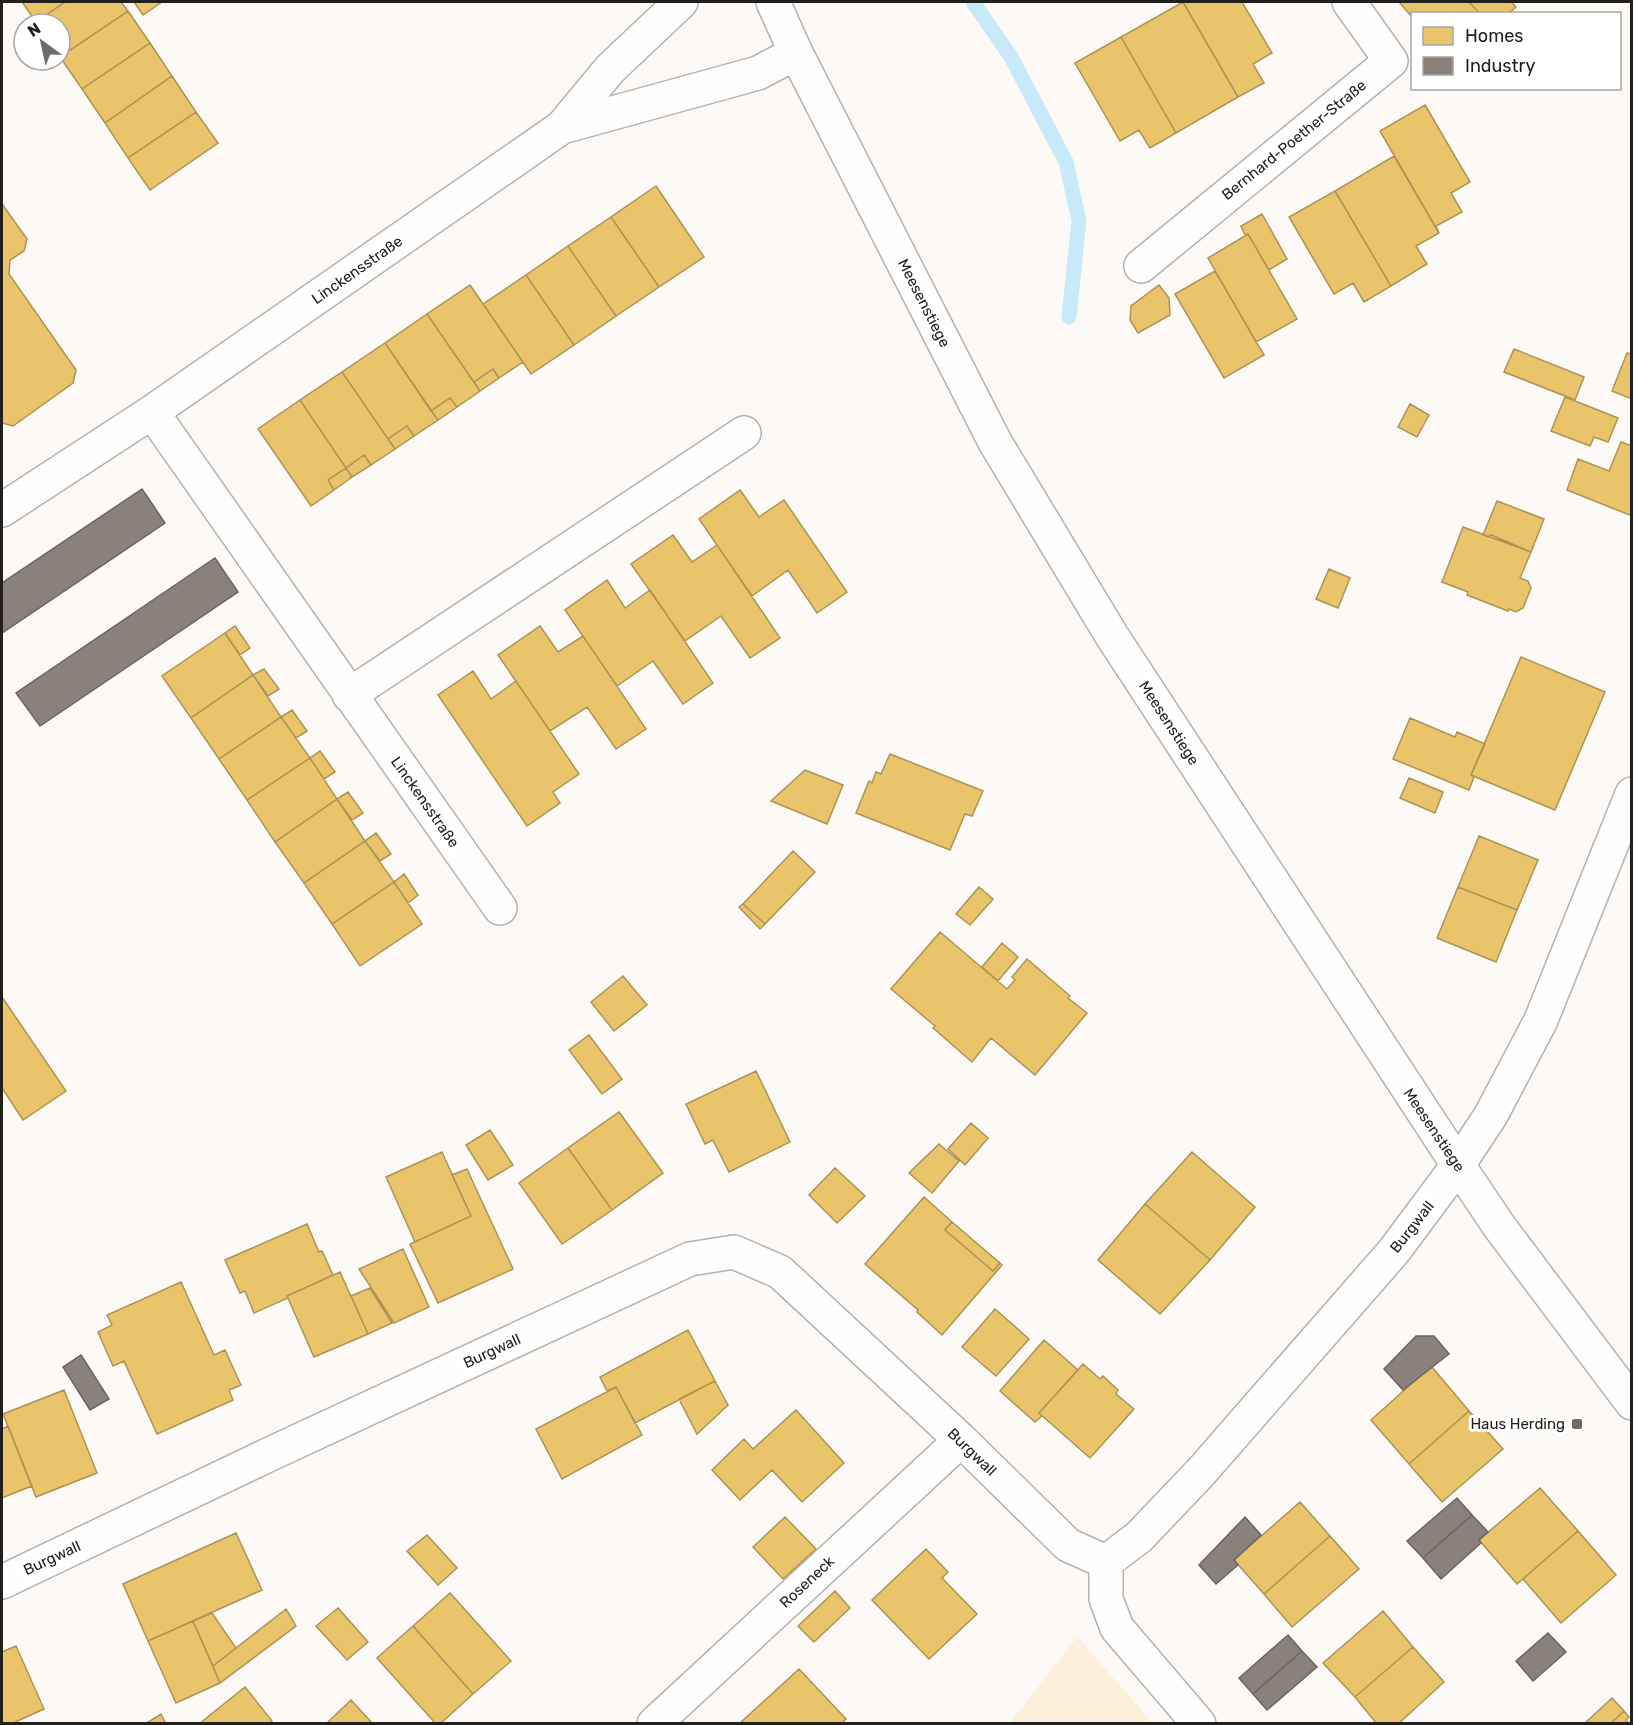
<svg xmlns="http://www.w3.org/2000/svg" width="1633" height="1725" font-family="Rubik,sans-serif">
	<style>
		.green { fill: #fdf0db }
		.homes { fill: #e9c46a; stroke: #ad9353; stroke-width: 1.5 }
		.industry { fill: #8a817c; stroke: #6b6460; stroke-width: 1.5 }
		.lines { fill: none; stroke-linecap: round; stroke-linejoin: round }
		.stream { stroke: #c8eaf8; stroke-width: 15 }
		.minor-casing { stroke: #b4b2af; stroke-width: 36 }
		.minor { stroke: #fffefe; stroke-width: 33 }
		.poi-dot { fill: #6e6c69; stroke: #fff; stroke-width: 2 }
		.labels { text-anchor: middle; stroke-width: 6; stroke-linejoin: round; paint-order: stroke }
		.street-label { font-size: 15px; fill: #22201d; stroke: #fff }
		.poi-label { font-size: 15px; fill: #22201d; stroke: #fff; text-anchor: end }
	</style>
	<rect width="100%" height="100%" fill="#fcf9f6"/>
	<path class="green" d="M 1077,1637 L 1153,1723 L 1010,1723 Z"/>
	<path class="homes" d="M 22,2 L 65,2 L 36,22 Z
		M 65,2 L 121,2 L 128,11 L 60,57 L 60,24 L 37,24 L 36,22 Z
		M 134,2 L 162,2 L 143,15 Z
		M 1183,2 L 1238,97 L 1176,133 L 1121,37 Z
		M 1183,2 L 1242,2 L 1272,53 L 1253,64 L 1264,83 L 1238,97 Z
		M 1399,2 L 1469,2 L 1480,14 L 1412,14 L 1412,17 Z
		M 1469,2 L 1511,2 L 1516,7 L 1508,14 L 1480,14 Z
		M 128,11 L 150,43 L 82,89 L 60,57 Z
		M 1121,37 L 1176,133 L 1150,148 L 1139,130 L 1120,141 L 1075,63 Z
		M 150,43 L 172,76 L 105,123 L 82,89 Z
		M 172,76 L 196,112 L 128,158 L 105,123 Z
		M 1425,105 L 1470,182 L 1451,193 L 1462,212 L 1436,226 L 1439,233 L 1380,131 Z
		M 196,112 L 218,143 L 150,190 L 128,158 Z
		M 1394,156 L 1439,233 L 1416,246 L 1427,264 L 1391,286 L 1335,191 Z
		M 656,186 L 704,257 L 659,287 L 611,217 Z
		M 1335,191 L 1391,286 L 1364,302 L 1353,283 L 1334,294 L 1289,217 Z
		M 2,204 L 27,239 L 24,251 L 10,260 L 9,274 L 76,370 L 73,383 L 13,426 L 2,423 Z
		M 1262,214 L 1287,259 L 1269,270 L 1248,234 L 1245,235 L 1241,226 Z
		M 611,217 L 659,287 L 616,316 L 568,246 Z
		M 1248,234 L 1297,319 L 1256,342 L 1208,258 Z
		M 568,246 L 616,316 L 574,345 L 526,275 Z
		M 1215,271 L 1264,355 L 1224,378 L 1175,294 Z
		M 526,275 L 574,345 L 531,374 L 483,304 Z
		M 470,285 L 523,362 L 499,378 L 493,369 L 474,382 L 427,314 Z
		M 1159,285 L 1169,298 L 1170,315 L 1138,333 L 1130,320 L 1131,306 Z
		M 427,314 L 480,391 L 457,407 L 450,398 L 431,411 L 385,343 Z
		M 385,343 L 438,420 L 414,436 L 407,426 L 388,439 L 342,372 Z
		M 1514,349 L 1584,377 L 1575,400 L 1504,372 Z
		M 1627,353 L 1632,354 L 1632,399 L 1612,391 Z
		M 493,369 L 499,378 L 480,391 L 474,382 Z
		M 342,372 L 395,449 L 371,465 L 364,455 L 346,468 L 300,400 Z
		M 1565,397 L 1618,418 L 1608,442 L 1594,437 L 1590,446 L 1551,431 Z
		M 450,398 L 457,407 L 438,420 L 431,411 Z
		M 300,400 L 346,468 L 328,480 L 334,490 L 311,506 L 258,429 Z
		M 1410,404 L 1429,415 L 1417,437 L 1398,427 Z
		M 407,426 L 414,436 L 395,449 L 388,439 Z
		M 1621,442 L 1632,446 L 1632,516 L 1567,490 L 1578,459 L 1609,471 Z
		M 364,455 L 371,465 L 352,477 L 346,468 Z
		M 346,468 L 352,477 L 334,490 L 328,480 Z
		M 740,490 L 759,517 L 784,500 L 847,592 L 817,613 L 788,570 L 752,596 L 699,519 Z
		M 1497,501 L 1544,519 L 1531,552 L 1491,535 L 1489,537 L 1483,535 Z
		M 1463,527 L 1531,552 L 1520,578 L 1528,581 L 1531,588 L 1523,608 L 1516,612 L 1509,609 L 1508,611 L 1467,595 L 1468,592 L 1442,582 Z
		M 673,535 L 692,562 L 717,545 L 780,638 L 750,658 L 721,616 L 685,641 L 631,564 Z
		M 1329,569 L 1350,578 L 1338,608 L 1316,599 Z
		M 607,580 L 625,608 L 650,590 L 713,683 L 683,704 L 653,661 L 617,686 L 565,610 Z
		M 235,626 L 250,648 L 240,655 L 225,633 Z
		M 540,626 L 558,652 L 583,636 L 646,729 L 616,749 L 587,707 L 550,731 L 498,655 Z
		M 225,633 L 253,675 L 191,718 L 162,676 Z
		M 1521,657 L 1605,692 L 1555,810 L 1471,775 Z
		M 264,669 L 279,689 L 268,696 L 253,675 Z
		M 473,671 L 491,699 L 516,681 L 579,774 L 553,792 L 560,803 L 527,826 L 438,695 Z
		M 253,675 L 281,717 L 219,759 L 191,718 Z
		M 292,710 L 307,731 L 296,738 L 281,717 Z
		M 281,717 L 310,758 L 247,800 L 219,759 Z
		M 1410,718 L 1455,737 L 1457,732 L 1485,744 L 1471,775 L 1474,777 L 1469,790 L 1393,759 Z
		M 320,751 L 335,772 L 324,779 L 310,758 Z
		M 890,754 L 983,791 L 972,816 L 965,814 L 950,850 L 856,813 L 869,781 L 872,783 L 876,772 L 881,774 Z
		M 310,758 L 337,799 L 275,842 L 247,800 Z
		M 805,770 L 843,785 L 827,824 L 771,801 Z
		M 1409,778 L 1443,792 L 1435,813 L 1400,798 Z
		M 348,792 L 363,813 L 352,820 L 337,799 Z
		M 337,799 L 365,841 L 304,883 L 275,842 Z
		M 376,833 L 391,854 L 380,861 L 365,841 Z
		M 1479,836 L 1538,860 L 1517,910 L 1458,887 Z
		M 365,841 L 394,882 L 332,924 L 304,883 Z
		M 793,851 L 815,872 L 765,924 L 743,904 Z
		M 404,874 L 418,895 L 408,903 L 394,882 Z
		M 394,882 L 422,924 L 360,966 L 332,924 Z
		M 979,887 L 993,899 L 970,925 L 956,914 Z
		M 1458,887 L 1517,910 L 1496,962 L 1437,938 Z
		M 743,904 L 765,924 L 760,929 L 739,907 Z
		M 940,932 L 1007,989 L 1015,980 L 1012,977 L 1027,959 L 1070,996 L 1068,998 L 1087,1013 L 1035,1075 L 991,1038 L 972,1062 L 933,1028 L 935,1026 L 891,989 Z
		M 1002,943 L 1018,957 L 998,981 L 982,967 Z
		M 623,976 L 647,1005 L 614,1031 L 591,1002 Z
		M 2,997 L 66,1091 L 23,1120 L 2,1088 Z
		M 589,1035 L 622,1079 L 602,1094 L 569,1050 Z
		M 756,1071 L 790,1142 L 729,1172 L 713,1140 L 705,1144 L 686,1104 Z
		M 619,1112 L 663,1173 L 612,1210 L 568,1148 Z
		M 971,1123 L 988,1138 L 965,1165 L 948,1149 Z
		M 490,1130 L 513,1165 L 488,1180 L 466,1145 Z
		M 939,1144 L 959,1161 L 932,1193 L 909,1173 Z
		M 568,1148 L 612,1210 L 562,1244 L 519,1183 Z
		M 442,1152 L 471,1216 L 415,1242 L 386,1177 Z
		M 1192,1152 L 1255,1207 L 1210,1260 L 1145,1204 Z
		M 835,1168 L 865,1196 L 837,1223 L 809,1195 Z
		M 467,1169 L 513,1269 L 438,1303 L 410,1244 L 471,1216 L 452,1175 Z
		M 924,1197 L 952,1222 L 945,1230 L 993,1271 L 1000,1263 L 1002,1265 L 942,1335 L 917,1312 L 918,1310 L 865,1264 Z
		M 1145,1204 L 1210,1260 L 1160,1314 L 1098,1260 Z
		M 952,1222 L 1000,1263 L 993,1271 L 945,1230 Z
		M 307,1224 L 319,1252 L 322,1251 L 333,1275 L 287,1296 L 288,1298 L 254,1313 L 245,1291 L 240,1293 L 225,1260 Z
		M 403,1249 L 429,1307 L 394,1323 L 359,1269 Z
		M 340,1272 L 368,1334 L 314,1357 L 287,1296 Z
		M 181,1282 L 214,1355 L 225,1350 L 241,1385 L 229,1390 L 233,1400 L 157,1434 L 124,1361 L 113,1366 L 98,1332 L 112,1325 L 107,1315 Z
		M 370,1288 L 392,1323 L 368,1334 L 351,1296 Z
		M 995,1309 L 1029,1339 L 996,1376 L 962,1347 Z
		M 688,1330 L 715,1381 L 635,1423 L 616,1387 L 607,1391 L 600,1377 Z
		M 1044,1340 L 1078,1370 L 1039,1413 L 1042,1416 L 1035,1422 L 1000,1391 Z
		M 1083,1364 L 1100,1379 L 1103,1376 L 1118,1390 L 1116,1394 L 1134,1409 L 1090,1458 L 1039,1413 Z
		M 1431,1366 L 1469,1411 L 1409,1464 L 1371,1420 Z
		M 715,1381 L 728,1405 L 697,1434 L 679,1399 Z
		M 616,1387 L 642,1435 L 562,1479 L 536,1429 Z
		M 64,1390 L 97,1473 L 36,1497 L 3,1414 Z
		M 796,1410 L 844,1463 L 802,1502 L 772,1470 L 740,1500 L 712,1470 L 744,1439 L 753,1449 Z
		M 1469,1411 L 1503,1449 L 1442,1502 L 1409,1464 Z
		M 8,1426 L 32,1486 L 2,1498 L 2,1429 Z
		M 1540,1488 L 1578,1531 L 1517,1584 L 1479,1540 Z
		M 1300,1502 L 1330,1536 L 1264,1594 L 1234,1560 Z
		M 785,1517 L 816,1549 L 783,1579 L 753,1547 Z
		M 1578,1531 L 1616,1575 L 1561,1623 L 1523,1579 Z
		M 236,1533 L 262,1590 L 148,1641 L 123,1584 Z
		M 427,1535 L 457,1568 L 438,1585 L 407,1551 Z
		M 1330,1536 L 1359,1569 L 1292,1627 L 1264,1594 Z
		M 926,1549 L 948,1572 L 942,1578 L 977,1614 L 929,1659 L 872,1600 Z
		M 835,1591 L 850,1608 L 814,1642 L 798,1626 Z
		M 450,1593 L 511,1661 L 473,1694 L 413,1626 Z
		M 338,1608 L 368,1642 L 347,1660 L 316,1626 Z
		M 286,1609 L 296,1626 L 220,1683 L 213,1666 Z
		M 1383,1611 L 1413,1647 L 1355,1697 L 1323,1663 Z
		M 212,1613 L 236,1648 L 213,1666 L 193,1621 Z
		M 193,1621 L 220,1683 L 176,1703 L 148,1641 Z
		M 413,1626 L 473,1694 L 440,1724 L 436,1724 L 377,1658 Z
		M 16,1646 L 44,1709 L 11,1724 L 2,1724 L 2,1652 Z
		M 1413,1647 L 1444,1682 L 1398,1724 L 1377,1724 L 1355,1697 Z
		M 799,1669 L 846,1719 L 841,1724 L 739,1724 Z
		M 245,1687 L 272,1721 L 269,1724 L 199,1724 Z
		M 1612,1698 L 1624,1711 L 1610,1724 L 1584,1724 Z
		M 351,1700 L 373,1724 L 326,1724 Z
		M 1624,1711 L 1629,1717 L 1626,1720 L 1629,1724 L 1610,1724 Z
		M 161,1714 L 166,1724 L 145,1724 Z"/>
	<path class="industry" d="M 142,489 L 165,523 L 2,633 L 2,583 Z
		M 215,558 L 238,592 L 40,726 L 16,693 Z
		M 1416,1336 L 1434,1336 L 1449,1354 L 1403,1390 L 1384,1369 Z
		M 81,1355 L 109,1399 L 90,1410 L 63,1367 Z
		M 1457,1498 L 1472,1515 L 1423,1558 L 1407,1541 Z
		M 1472,1515 L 1488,1532 L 1479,1540 L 1481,1543 L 1441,1579 L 1423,1558 Z
		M 1245,1517 L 1261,1535 L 1234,1560 L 1238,1565 L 1216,1584 L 1199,1565 Z
		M 1548,1633 L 1566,1652 L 1533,1681 L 1516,1661 Z
		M 1288,1635 L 1302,1651 L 1253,1694 L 1239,1678 Z
		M 1302,1651 L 1317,1667 L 1267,1710 L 1253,1694 Z"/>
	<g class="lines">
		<path class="stream" d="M 973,2 L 1011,57 L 1066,162 L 1079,221 L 1069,317"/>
		<g class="minor-casing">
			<path id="minor" d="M 773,2 L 796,53 L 995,442 L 1112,636 L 1458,1165 L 1499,1226 L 1632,1403
				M 562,127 L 758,73 L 796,53
				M 1141,266 L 1391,61 L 1349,2
				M 152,412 L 500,908
				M 2,510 L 152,412 L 562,127 L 610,69 L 681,2
				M 349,695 L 744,433
				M 1106,1562 L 1139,1537 L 1201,1472 L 1394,1251 L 1458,1165 L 1491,1115 L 1541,1020 L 1632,794
				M 1106,1562 L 1106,1599 L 1117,1628 L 1199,1724
				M 2,1582 L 268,1455 L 690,1259 L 734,1252 L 780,1272 L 961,1440 L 1068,1545 L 1106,1562
				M 654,1724 L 961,1440"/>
		</g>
		<use href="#minor" class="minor"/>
	</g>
	<rect class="poi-dot" x="1571" y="1418" width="12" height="12" rx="3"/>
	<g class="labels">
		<g class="street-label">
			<text transform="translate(1294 140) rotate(-39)" y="5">Bernhard-Poether-Straße</text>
			<text transform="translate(357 270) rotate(-35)" y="5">Linckensstraße</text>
			<text transform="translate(924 303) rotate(63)" y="5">Meesenstiege</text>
			<text transform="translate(1169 723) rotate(57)" y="5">Meesenstiege</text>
			<text transform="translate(425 802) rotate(55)" y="5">Linckensstraße</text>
			<text transform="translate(1434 1130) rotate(56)" y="5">Meesenstiege</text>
			<text transform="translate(1412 1227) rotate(-52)" y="5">Burgwall</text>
			<text transform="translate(492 1351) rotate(-25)" y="5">Burgwall</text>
			<text transform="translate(972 1452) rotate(44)" y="5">Burgwall</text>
			<text transform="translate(52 1558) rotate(-25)" y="5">Burgwall</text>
			<text transform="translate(807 1582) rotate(-43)" y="5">Roseneck</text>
		</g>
		<g class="poi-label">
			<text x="1565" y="1429">Haus Herding</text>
		</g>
	</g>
	<rect width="1633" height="1725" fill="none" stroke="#22201d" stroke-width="6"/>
	<rect x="1411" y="12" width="210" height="78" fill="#ffffff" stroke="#a7a6a5" stroke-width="1.5"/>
	<rect x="1423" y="27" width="30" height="18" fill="#e9c46a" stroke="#a7a6a5" stroke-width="1.5"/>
	<text x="1465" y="42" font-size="18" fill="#22201d">Homes</text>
	<rect x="1423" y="57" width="30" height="18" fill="#8a817c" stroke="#a7a6a5" stroke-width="1.5"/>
	<text x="1465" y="72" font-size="18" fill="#22201d">Industry</text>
	<g transform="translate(42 42) rotate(327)"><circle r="28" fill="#ffffff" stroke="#a7a6a5" stroke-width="1.5"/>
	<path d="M0-4.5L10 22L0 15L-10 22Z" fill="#6e6c69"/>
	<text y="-9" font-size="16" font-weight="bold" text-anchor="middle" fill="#22201d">N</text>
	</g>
</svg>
